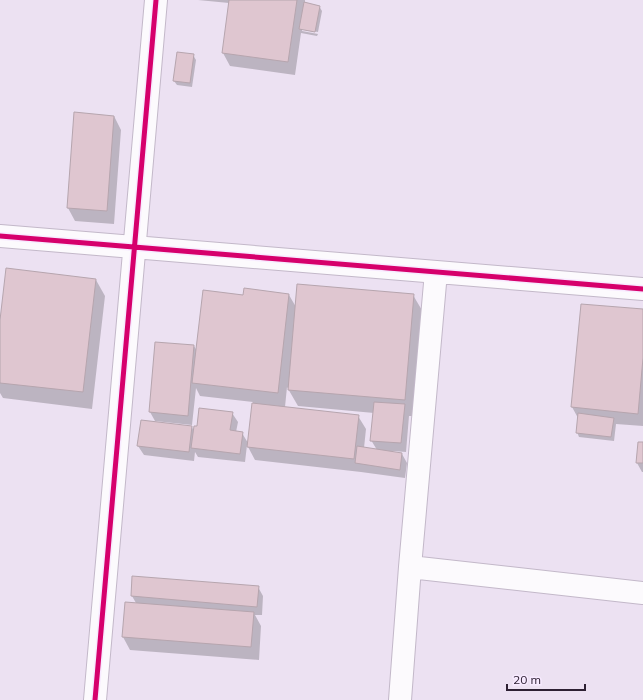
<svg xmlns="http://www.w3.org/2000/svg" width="643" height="700" font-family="Mulish,sans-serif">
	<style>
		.shadow { fill: #0003; fill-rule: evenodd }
		.building { fill: #dfc6d0; stroke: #b6a5ae }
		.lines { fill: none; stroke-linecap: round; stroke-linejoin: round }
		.minor-casing { stroke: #c3b8c9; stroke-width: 24 }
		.minor { stroke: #fcfafd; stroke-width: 22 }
		.cycleway-casing { stroke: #f7eaff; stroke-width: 8 }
		.cycleway { stroke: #d6006c; stroke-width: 5 }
	</style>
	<rect width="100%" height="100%" fill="#ece1f2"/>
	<path class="shadow" d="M 198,0 L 305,0 L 305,4 L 319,6 L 322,11 L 318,32 L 302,29 L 302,31 L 318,34 L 317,36 L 301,33 L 295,75 L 230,66 L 223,53 L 229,3 Z
		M 193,55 L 196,60 L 192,87 L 177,85 L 174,81 Z
		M 114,116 L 121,130 L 114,224 L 75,221 L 68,208 Z
		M 96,280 L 105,296 L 92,409 L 3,398 L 0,393 L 0,328 Z
		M 289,295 L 296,307 L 413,295 L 423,312 L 414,416 L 409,416 L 406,452 L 393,451 L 393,453 L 402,454 L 407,463 L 405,478 L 361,472 L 255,460 L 247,445 L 245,462 L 198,457 L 195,452 L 194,461 L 144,455 L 138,446 L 192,427 L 194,432 L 232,413 L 238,422 L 236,432 L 242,433 L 248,443 L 253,402 L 200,396 L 196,388 L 192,425 L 155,421 L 150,412 L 194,346 L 197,351 L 244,296 ZM 287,387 L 298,406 L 374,413 L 371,440 L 377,450 L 364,448 L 366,429 L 358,416 L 285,407 Z
		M 643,310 L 643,426 L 616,424 L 614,441 L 579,437 L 577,432 L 578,418 L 572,407 Z
		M 643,443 L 643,472 L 642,472 L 637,463 Z
		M 258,587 L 263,596 L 262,615 L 255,615 L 261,626 L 259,660 L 130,650 L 123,637 L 136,603 L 132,596 Z"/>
	<path class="building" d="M 229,0 L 297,0 L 288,62 L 222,53 Z
		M 304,2 L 320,6 L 315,32 L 299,29 Z
		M 177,52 L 194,54 L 190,83 L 173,81 Z
		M 74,112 L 114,116 L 107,211 L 67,208 Z
		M 6,268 L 96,279 L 83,392 L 0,383 L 0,320 Z
		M 297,284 L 414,294 L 405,400 L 288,390 Z
		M 244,288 L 289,294 L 278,393 L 192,383 L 203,290 L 243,295 Z
		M 581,304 L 643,309 L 643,358 L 638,414 L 571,407 Z
		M 155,342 L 194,345 L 188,416 L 149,412 Z
		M 374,402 L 405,404 L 401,443 L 370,441 Z
		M 252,403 L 359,415 L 354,459 L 247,447 Z
		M 199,408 L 233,412 L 230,430 L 243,432 L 240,454 L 191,448 L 194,426 L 197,426 Z
		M 578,413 L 614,418 L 611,437 L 576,433 Z
		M 141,420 L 192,426 L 189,452 L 137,446 Z
		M 638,442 L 643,442 L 643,463 L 636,463 Z
		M 357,446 L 402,453 L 400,470 L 355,463 Z
		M 132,576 L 259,586 L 257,607 L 131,596 Z
		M 125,602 L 254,612 L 251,647 L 122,637 Z"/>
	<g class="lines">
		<g class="minor-casing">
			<path id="minor" d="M 0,236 L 643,289
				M 410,567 L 643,593
				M 95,700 L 156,0
				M 400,700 L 410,567 L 436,272"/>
		</g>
		<use href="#minor" class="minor"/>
		<g class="cycleway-casing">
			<path id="cycleway" d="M 0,236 L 643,289
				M 95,700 L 156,0"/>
		</g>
		<use href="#cycleway" class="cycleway"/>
	</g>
	<path d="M507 684v6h78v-6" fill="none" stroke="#2d2033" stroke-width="2"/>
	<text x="513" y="684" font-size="12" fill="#2d2033" stroke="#f7eaff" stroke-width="3" paint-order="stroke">20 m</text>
</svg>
